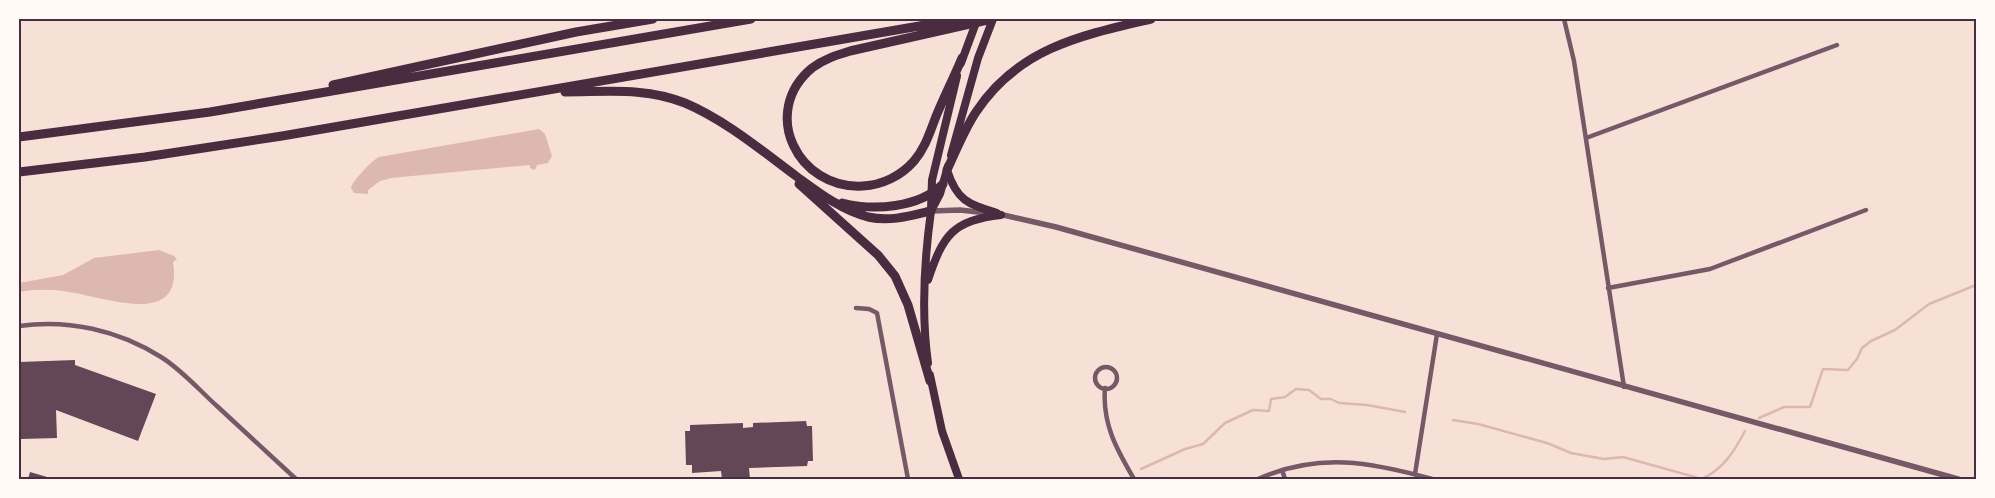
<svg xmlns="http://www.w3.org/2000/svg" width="1995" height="498" font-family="Lato,sans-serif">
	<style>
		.water { fill: #dcb8b0 }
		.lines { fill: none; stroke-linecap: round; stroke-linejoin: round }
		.stream { stroke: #dcb8b0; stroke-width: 2.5 }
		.building { fill: #644757 }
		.minor { stroke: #755966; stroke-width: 4.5 }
		.tertiary { stroke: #755966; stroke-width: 5.5 }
		.primary { stroke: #4a2c40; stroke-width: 8 }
		.trunk { stroke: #4a2c40; stroke-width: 8 }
		.motorway { stroke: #4a2c40; stroke-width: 9 }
		.neatline { fill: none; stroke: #4a2c40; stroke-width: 2 }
	</style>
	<rect width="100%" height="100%" fill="#f7e1d7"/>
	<path class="water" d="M 539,129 L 545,134 L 552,156 L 548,163 L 537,165 L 535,170 L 530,168 L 530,165 L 391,178 L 380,181 L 368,190 L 368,194 L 354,193 L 351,188 C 351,183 373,159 379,157 Z
		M 159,250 L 174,256 L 177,259 L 173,262 C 184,329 105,297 69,292 C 52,289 35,289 19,292 L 19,283 L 63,275 L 94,258 Z"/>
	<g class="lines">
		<path class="stream" d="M 1759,418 L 1784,407 L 1810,407 L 1823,369 L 1848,370 L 1857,359 L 1862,348 L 1871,341 L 1895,330 L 1929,304 L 1976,285
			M 1453,420 L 1478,424 L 1547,443 L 1571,453 L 1604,459 L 1623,457 L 1702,479
			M 1141,469 L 1185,449 L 1203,444 L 1225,423 L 1253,410 L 1269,411 L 1271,399 L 1285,397 L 1296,389 L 1309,390 L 1321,399 L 1331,399 L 1339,403 L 1367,405 L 1405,412
			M 1702,479 C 1723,469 1734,452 1745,431"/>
	</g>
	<path class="building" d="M 75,360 L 75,365 L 156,394 L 138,441 L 56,410 L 57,438 L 21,439 L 21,417 L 19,417 L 19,362 Z
		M 806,421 L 807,426 L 812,426 L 813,461 L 808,461 L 807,466 L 749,468 L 750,479 L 722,479 L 721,471 L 692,473 L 692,465 L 686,465 L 685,431 L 690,431 L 690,425 L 743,423 L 743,428 L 753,427 L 753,423 Z
		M 30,472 L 54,479 L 28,479 Z"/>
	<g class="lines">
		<path class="minor" d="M 1564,19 L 1574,61 L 1624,387
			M 1586,138 L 1837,45
			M 1608,288 L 1710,269 L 1866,210
			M 856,308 L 869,309 L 877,313 L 908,479
			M 19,326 C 68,319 118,330 161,357 C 182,370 199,390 218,407 C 244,431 270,455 296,479
			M1095 378a11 11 0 1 1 22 0a11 11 0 1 1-22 0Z
			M 1105,388 C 1102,424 1117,450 1134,479
			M 1282,470 L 1285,479
			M 1415,474 L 1437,334
			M 1258,479 C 1319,452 1371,462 1432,479"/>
		<path class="tertiary" d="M 931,211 L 960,210 L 987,213
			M 999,214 L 1056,227 L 1958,479"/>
		<path class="primary" d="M 947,170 C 957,201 968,204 997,213
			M 928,280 C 943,235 953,220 1001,215
			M 928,363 C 921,313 924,262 931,211
			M 930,375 L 942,431 L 959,479"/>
		<path class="trunk" d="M 961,63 L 977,20
			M 951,155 L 978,58 L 993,19
			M 931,209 L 932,180 L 957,76
			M 931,211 L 940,194 L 948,166"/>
		<path class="motorway" d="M 962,58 C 954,77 945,95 937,114 C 930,131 926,147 914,161 C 901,176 882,185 863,186 C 798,190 759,112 812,68 C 824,59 837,55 850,51 L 992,19
			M 333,85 L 576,32 L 653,19
			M 565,92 C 607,92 645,87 685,103 C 725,120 761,150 796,176 C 818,192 841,210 868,217 C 890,222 910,216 931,211
			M 19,137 L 210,112 L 751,19
			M 947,170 C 956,151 964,130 976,112 C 1018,48 1082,35 1151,19
			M 19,172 L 145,157 L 282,136 L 960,19
			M 799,184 L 878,255 L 895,276 L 908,305 L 930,381
			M 842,203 C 874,211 919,208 943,184"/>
	</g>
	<rect width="1995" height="498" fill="none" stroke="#fffaf5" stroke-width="40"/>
	<rect x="20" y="20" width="1955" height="458" class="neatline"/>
</svg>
